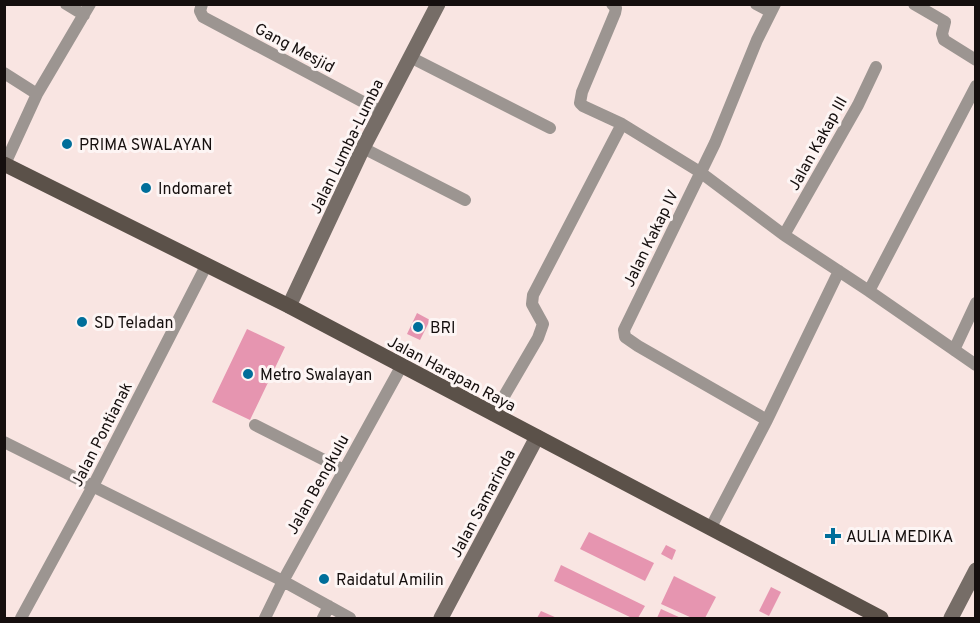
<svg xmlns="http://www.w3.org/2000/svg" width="980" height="623" font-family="Overpass,sans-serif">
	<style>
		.building { fill: #e695b0 }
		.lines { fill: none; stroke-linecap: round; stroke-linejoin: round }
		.street { stroke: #9c9591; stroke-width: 12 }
		.secondary { stroke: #766d67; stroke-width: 15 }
		.primary { stroke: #5b5149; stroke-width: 15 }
		.poi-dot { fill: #006e9a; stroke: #fdf5f4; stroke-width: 2 }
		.labels { text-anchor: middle; stroke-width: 6; stroke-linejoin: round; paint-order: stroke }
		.street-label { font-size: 16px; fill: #150f0e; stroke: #fdf5f4 }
		.poi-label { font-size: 16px; fill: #150f0e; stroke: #fdf5f4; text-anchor: start }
	</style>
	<rect width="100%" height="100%" fill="#f9e5e2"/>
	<path class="building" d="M 417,313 L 430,320 L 420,340 L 407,334 Z
		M 247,329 L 285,347 L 250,420 L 212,402 Z
		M 589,532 L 654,563 L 645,581 L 580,549 Z
		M 666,545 L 676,550 L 672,560 L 661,554 Z
		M 561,565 L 645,606 L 638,618 L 632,618 L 554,581 Z
		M 674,576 L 716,597 L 705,618 L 692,618 L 661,604 Z
		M 771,587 L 781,592 L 769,616 L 759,611 Z
		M 661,609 L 681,618 L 657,618 Z
		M 541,611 L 557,618 L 537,618 Z"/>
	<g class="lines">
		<path class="street" d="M 66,4 L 84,15
			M 202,4 L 200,11 L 203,17 L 382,112
			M 612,4 L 616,8 L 615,13 L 582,92 L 580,103 L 583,106 L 622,124 L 700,172 L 784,235 L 869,291 L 976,365
			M 756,4 L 771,12
			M 914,4 L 945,22 L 942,34 L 944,40 L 976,60
			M 410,57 L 550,128
			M 4,73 L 37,94
			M 363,148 L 465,200
			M 4,166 L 37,94 L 90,4
			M 784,235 L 858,105 L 876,67
			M 869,291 L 976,86
			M 954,350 L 976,303
			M 493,415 L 538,338 L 543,324 L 532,304 L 533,295 L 622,124
			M 767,420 L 638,346 L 625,337 L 624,330 L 715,143 L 757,40 L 775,4
			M 255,425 L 344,470
			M 4,442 L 283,581 L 350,618
			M 710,529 L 767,420 L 839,271
			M 21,618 L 93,486 L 207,264
			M 265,618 L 283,581 L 401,367
			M 323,618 L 329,606"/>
		<path class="secondary" d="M 289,306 L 363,148 L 438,4
			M 441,618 L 537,437
			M 951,618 L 976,570"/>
		<path class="primary" d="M 4,164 L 289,306 L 881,618"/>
	</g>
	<g class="poi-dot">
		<circle cx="67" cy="144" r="6"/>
		<circle cx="146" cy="188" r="6"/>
		<circle cx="82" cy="322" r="6"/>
		<circle cx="418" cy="327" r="6"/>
		<circle cx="248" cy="374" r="6"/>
		<path d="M830 527h6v6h6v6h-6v6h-6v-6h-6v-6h6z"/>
		<circle cx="324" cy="579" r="6"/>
	</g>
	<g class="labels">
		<g class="street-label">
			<text transform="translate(295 47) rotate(28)" y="6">Gang Mesjid</text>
			<text transform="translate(817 143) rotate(-61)" y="6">Jalan Kakap III</text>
			<text transform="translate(346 146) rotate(-64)" y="6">Jalan Lumba-Lumba</text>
			<text transform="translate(650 238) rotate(-64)" y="6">Jalan Kakap IV</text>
			<text transform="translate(452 373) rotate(28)" y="6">Jalan Harapan Raya</text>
			<text transform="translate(101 434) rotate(-63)" y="6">Jalan Pontianak</text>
			<text transform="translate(317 484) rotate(-61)" y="6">Jalan Bengkulu</text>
			<text transform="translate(482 503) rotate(-62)" y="6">Jalan Samarinda</text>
		</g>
		<g class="poi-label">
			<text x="79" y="150">PRIMA SWALAYAN</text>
			<text x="158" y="194">Indomaret</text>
			<text x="94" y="328">SD Teladan</text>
			<text x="430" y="333">BRI</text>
			<text x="260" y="380">Metro Swalayan</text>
			<text x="846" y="542">AULIA MEDIKA</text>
			<text x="336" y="585">Raidatul Amilin</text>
		</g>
	</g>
	<rect width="980" height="623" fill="none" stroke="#150f0e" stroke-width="12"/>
</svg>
